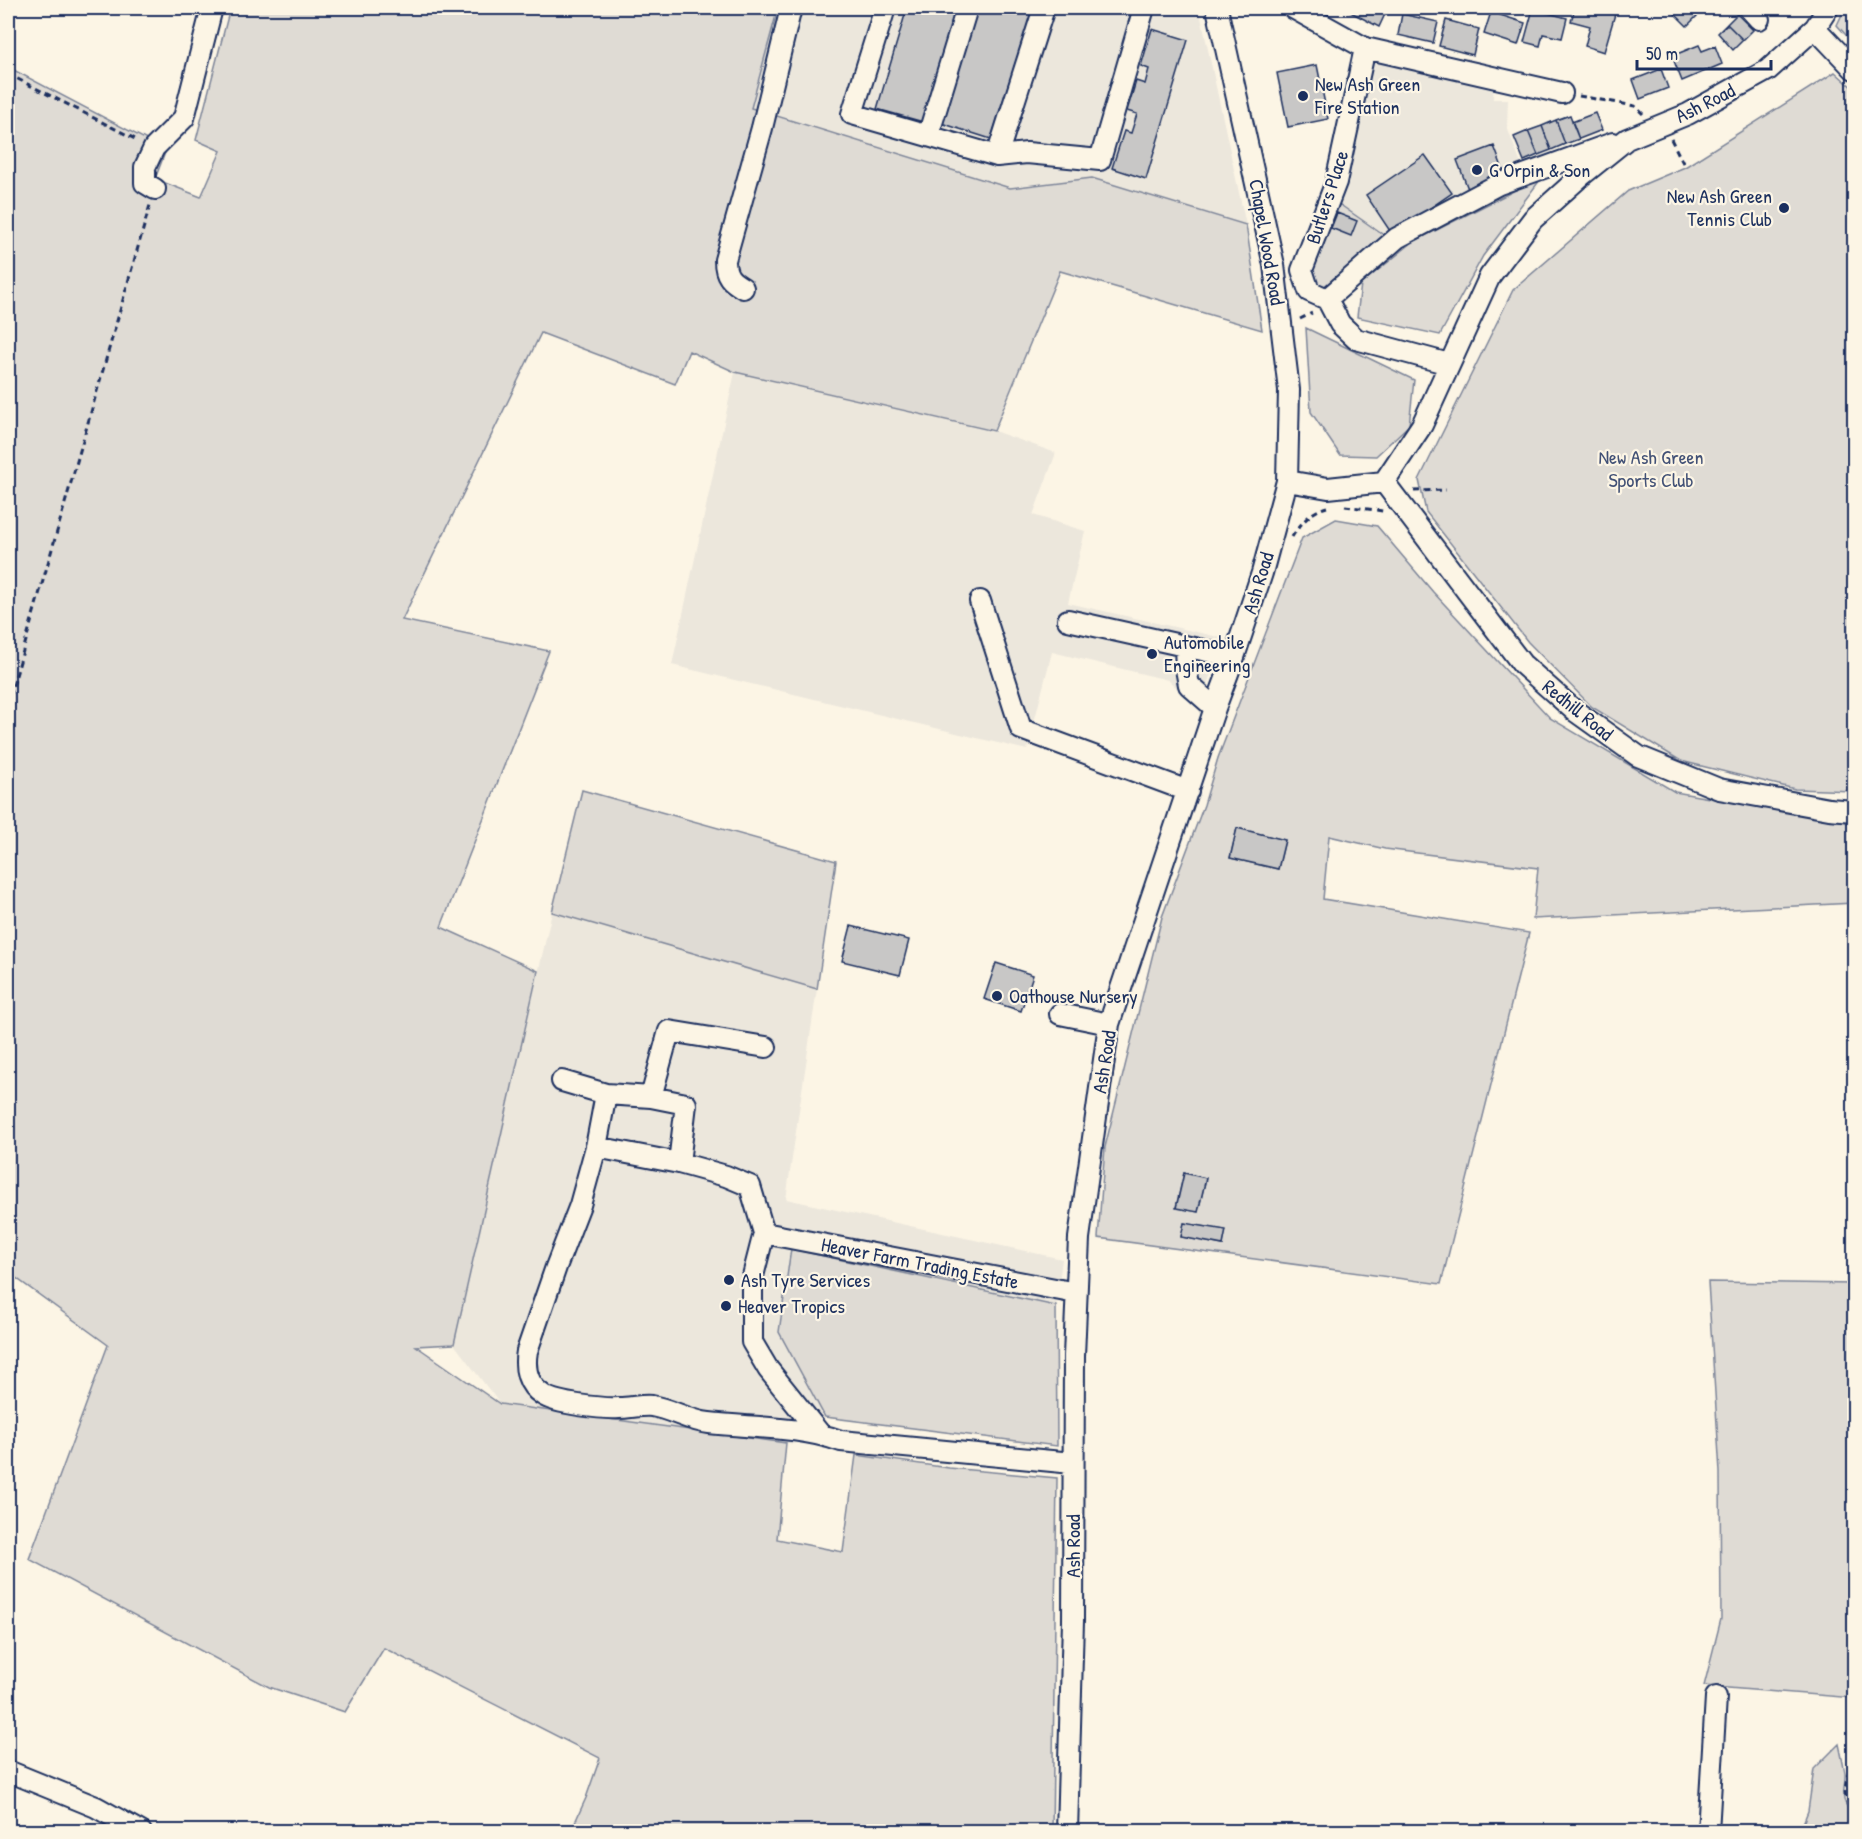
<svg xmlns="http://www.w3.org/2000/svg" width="1862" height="1839" font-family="'Patrick Hand',sans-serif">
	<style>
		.built { fill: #ece7dc }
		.green { fill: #dfdbd4; stroke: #7d8599; stroke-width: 1.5; fill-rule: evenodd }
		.building { fill: #c8c7c6; stroke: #1b2f5e; stroke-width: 1.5 }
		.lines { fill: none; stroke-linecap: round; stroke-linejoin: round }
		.minor-casing { stroke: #1b2f5e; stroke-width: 24 }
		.path { stroke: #1b2f5e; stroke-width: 3; stroke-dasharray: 6 4.5; stroke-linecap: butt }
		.minor { stroke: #fcf5e5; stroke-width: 20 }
		.poi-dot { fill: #1b2f5e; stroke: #fcf5e5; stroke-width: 2 }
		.labels { text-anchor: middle; stroke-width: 4.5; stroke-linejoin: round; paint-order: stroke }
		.poi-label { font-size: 20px; fill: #1b2f5e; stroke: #fcf5e5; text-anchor: start }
		.street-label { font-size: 20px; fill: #1b2f5e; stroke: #fcf5e5 }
		.park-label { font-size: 20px; fill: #425176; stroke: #fcf5e5 }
	</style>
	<rect width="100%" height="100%" fill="#fcf5e5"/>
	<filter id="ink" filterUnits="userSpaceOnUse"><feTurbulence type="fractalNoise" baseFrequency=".0167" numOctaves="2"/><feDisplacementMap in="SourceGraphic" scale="12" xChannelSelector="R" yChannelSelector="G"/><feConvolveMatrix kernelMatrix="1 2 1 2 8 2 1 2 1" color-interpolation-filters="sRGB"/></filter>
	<g filter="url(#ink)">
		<path class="built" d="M 778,8 L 1199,8 L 1246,225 L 1092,178 L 1010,188 L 750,108 Z
			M 1374,57 L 1494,81 L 1493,99 L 1508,99 L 1507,127 L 1522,167 L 1388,238 L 1339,204 Z
			M 735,372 L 994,431 L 1056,453 L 1033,515 L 1085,531 L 1068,603 L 1223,638 L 1199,708 L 1168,680 L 1052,652 L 1027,750 L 672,665 Z
			M 552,912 L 817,989 L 786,1199 L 1062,1259 L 1056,1306 L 791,1249 L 779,1332 L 825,1417 L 794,1444 L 500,1404 L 454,1344 Z"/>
		<path class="green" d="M 230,8 L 778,8 L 751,108 L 1010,188 L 1092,178 L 1246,225 L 1262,330 L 1060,271 L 994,431 L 735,372 L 689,351 L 675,384 L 541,333 L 402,620 L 549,651 L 441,927 L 538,971 L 454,1344 L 416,1346 L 500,1404 L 786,1443 L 777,1539 L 843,1552 L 856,1455 L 949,1468 L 1057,1478 L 1052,1831 L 571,1831 L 586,1798 L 600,1758 L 384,1648 L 345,1712 L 269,1687 L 29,1559 L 108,1345 L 8,1272 L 8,67 L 166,150 L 155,179 L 201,197 L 221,151 L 196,140 Z
			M 1845,8 L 1854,8 L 1854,44 L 1837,25 Z
			M 1835,72 L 1854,89 L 1854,791 L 1795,789 L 1681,761 L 1592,707 L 1528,642 L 1426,512 L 1419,480 L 1513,290 L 1628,191 L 1685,167 Z
			M 1543,176 L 1483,256 L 1440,335 L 1357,317 L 1361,284 L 1413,242 Z
			M 1339,204 L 1388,238 L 1323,288 L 1312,283 L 1307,270 Z
			M 1306,328 L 1414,380 L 1409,425 L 1376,456 L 1340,455 L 1311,412 Z
			M 1336,519 L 1377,526 L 1433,592 L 1550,718 L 1675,792 L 1854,823 L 1854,903 L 1533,919 L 1538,868 L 1385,849 L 1329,836 L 1323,899 L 1529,933 L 1441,1284 L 1098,1238 L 1105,1147 L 1162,917 L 1204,805 L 1218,758 L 1302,538 ZM 1237,828 L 1285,840 L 1278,869 L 1230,858 ZM 1184,1173 L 1206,1178 L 1198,1212 L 1176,1207 ZM 1184,1223 L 1225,1230 L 1223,1245 L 1181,1237 Z
			M 582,790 L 836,861 L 817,989 L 552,912 Z
			M 791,1249 L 1056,1306 L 1057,1446 L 825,1417 L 779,1332 Z
			M 1708,1282 L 1854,1284 L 1854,1698 L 1704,1686 L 1721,1619 L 1720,1472 Z
			M 1839,1744 C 1841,1753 1843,1763 1845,1773 C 1846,1792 1837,1798 1854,1815 L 1854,1831 L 1800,1831 L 1808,1811 L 1814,1769 Z"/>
		<path class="building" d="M 907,8 L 962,8 L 927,123 L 877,109 Z
			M 978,8 L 1033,8 L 991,139 L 941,123 Z
			M 1343,8 L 1379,8 L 1386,12 L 1379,27 Z
			M 1575,8 L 1592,8 L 1615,14 L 1604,52 L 1585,46 L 1590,26 L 1571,21 Z
			M 1679,8 L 1691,8 L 1698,15 L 1687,26 L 1674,13 Z
			M 1533,9 L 1567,18 L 1562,38 L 1543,34 L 1540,46 L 1524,42 Z
			M 1491,12 L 1525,23 L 1518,45 L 1484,34 Z
			M 1402,14 L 1438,22 L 1433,43 L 1398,35 Z
			M 1737,14 L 1753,30 L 1743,40 L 1727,24 Z
			M 1446,20 L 1479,29 L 1473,55 L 1439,46 Z
			M 1727,24 L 1743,40 L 1733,50 L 1718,33 Z
			M 1152,29 L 1188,40 L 1146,179 L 1112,168 L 1124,131 L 1131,133 L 1137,114 L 1127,111 L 1136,81 L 1145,84 L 1149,69 L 1141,66 Z
			M 1699,45 L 1702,51 L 1715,46 L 1722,64 L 1682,81 L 1672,56 Z
			M 1317,65 L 1328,119 L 1288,127 L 1277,73 Z
			M 1661,69 L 1668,88 L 1640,99 L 1633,80 Z
			M 1595,113 L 1602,130 L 1579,139 L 1572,122 Z
			M 1570,115 L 1579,139 L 1565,144 L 1556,120 Z
			M 1556,120 L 1565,144 L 1551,150 L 1542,126 Z
			M 1542,126 L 1551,150 L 1538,155 L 1528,131 Z
			M 1528,131 L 1538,155 L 1524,161 L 1514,137 Z
			M 1494,146 L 1505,175 L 1468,189 L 1457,160 Z
			M 1425,155 L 1452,193 L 1392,234 L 1366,195 Z
			M 1337,213 L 1357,221 L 1351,236 L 1331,228 Z
			M 1237,828 L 1285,840 L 1278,869 L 1230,858 Z
			M 851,926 L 909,940 L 900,975 L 842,961 Z
			M 996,963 L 1033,975 L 1021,1011 L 984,999 Z
			M 1184,1173 L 1206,1178 L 1198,1212 L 1176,1208 Z
			M 1184,1223 L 1226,1230 L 1223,1245 L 1181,1237 Z"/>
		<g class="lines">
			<g class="minor-casing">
				<path id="minor" d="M 885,8 L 852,114 L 997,156 L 1027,153 L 1100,160 L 1144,8
					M 1293,8 L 1365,48 L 1336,182 L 1302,270 L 1309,291 L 1327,299
					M 1749,8 L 1759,19
					M 1815,28 L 1854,69
					M 1365,48 L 1562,93
					M 928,136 L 967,8
					M 997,156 L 1044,8
					M 155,189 L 145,183 L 145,167 L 154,148 L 184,118 L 212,8
					M 743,288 C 731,281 725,276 725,260 L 762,128 L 791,8
					M 1449,364 L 1356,339 L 1340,324 L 1327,299 L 1397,238 L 1499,184 L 1613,143
					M 1287,481 L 1328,488 L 1384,482
					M 1384,482 L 1422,425 L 1490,276 L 1533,219 L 1581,176 L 1627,139 L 1688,114 L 1768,70 L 1815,28 L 1828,8
					M 1384,482 L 1522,664 L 1575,711 L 1638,756 L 1719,789 L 1829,809 L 1854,811
					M 980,601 L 1021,729 L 1188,791
					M 1068,620 L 1234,657
					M 1185,647 L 1186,669 L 1189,685 L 1215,708
					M 1060,1014 L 1109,1024
					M 562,1081 L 606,1094 L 651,1097 L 686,1104 L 679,1163 L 726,1176 L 750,1186 L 764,1233 L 752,1280 L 752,1342 L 768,1369 L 820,1434
					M 606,1094 L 596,1147 L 580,1205 L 556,1267 L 527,1351 C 524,1368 527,1385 543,1395 C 556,1404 603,1409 619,1408 C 630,1408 641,1405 652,1406 C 671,1409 689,1421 709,1423 C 753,1428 799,1426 841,1441 L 1073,1463
					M 651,1097 L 669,1031 L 766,1047
					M 596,1147 L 679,1163
					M 764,1233 L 1076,1293
					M 8,1771 L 96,1807 L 141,1832
					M 1067,1832 L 1073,1621 L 1074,1356 L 1079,1238 L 1109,1024 L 1215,708 L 1234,657 L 1262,573 L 1287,481 L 1289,390 L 1274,265 L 1217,8
					M 1708,1832 L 1716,1697"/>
			</g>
			<path class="path" d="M 8,74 L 137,140
				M 1579,96 L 1635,106 L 1643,114
				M 1671,139 L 1685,167
				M 1300,319 L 1312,313
				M 1414,491 L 1446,490
				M 1345,506 L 1383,511
				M 1292,537 C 1300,524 1311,511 1327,507
				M 8,692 L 11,693 L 150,205
				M 1854,1761 C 1846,1777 1839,1798 1854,1811"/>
			<use href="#minor" class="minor"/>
		</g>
	</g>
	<g class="poi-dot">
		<circle cx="1303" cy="96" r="6"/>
		<circle cx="1477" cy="170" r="6"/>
		<circle cx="1784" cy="208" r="6"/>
		<circle cx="1152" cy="654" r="6"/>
		<circle cx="997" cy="996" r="6"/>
		<circle cx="729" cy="1280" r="6"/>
		<circle cx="726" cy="1306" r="6"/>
	</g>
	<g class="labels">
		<g class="poi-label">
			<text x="1315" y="91">New Ash Green<tspan x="1315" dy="23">Fire Station</tspan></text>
			<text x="1489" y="177">G Orpin &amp; Son</text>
			<text x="1772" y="203" text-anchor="end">New Ash Green<tspan x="1772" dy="23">Tennis Club</tspan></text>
			<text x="1164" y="649">Automobile<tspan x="1164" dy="23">Engineering</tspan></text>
			<text x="1009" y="1003">Oathouse Nursery</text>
			<text x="741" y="1287">Ash Tyre Services</text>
			<text x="738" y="1313">Heaver Tropics</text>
		</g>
		<g class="street-label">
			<text transform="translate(1705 103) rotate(-27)" y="7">Ash Road</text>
			<text transform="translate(1327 197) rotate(-72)" y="7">Butlers Place</text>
			<text transform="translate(1267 242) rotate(80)" y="7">Chapel Wood Road</text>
			<text transform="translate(1258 583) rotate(-73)" y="7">Ash Road</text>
			<text transform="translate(1578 710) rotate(39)" y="7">Redhill Road</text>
			<text transform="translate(1104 1062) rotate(-81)" y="7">Ash Road</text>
			<text transform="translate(920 1263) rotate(11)" y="7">Heaver Farm Trading Estate</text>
			<text transform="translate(1073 1546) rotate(-90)" y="7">Ash Road</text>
		</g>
		<g class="park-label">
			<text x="1651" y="464">New Ash Green<tspan x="1651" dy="23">Sports Club</tspan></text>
		</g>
	</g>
	<rect width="1862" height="1839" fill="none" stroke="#fcf5e5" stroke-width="30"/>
	<rect x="15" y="15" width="1832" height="1809" fill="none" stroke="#1b2f5e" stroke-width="2" filter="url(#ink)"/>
	<path d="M1637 60v9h134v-9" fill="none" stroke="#1b2f5e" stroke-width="3"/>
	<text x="1646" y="60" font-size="18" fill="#1b2f5e" stroke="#fcf5e5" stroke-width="4.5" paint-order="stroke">50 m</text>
</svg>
